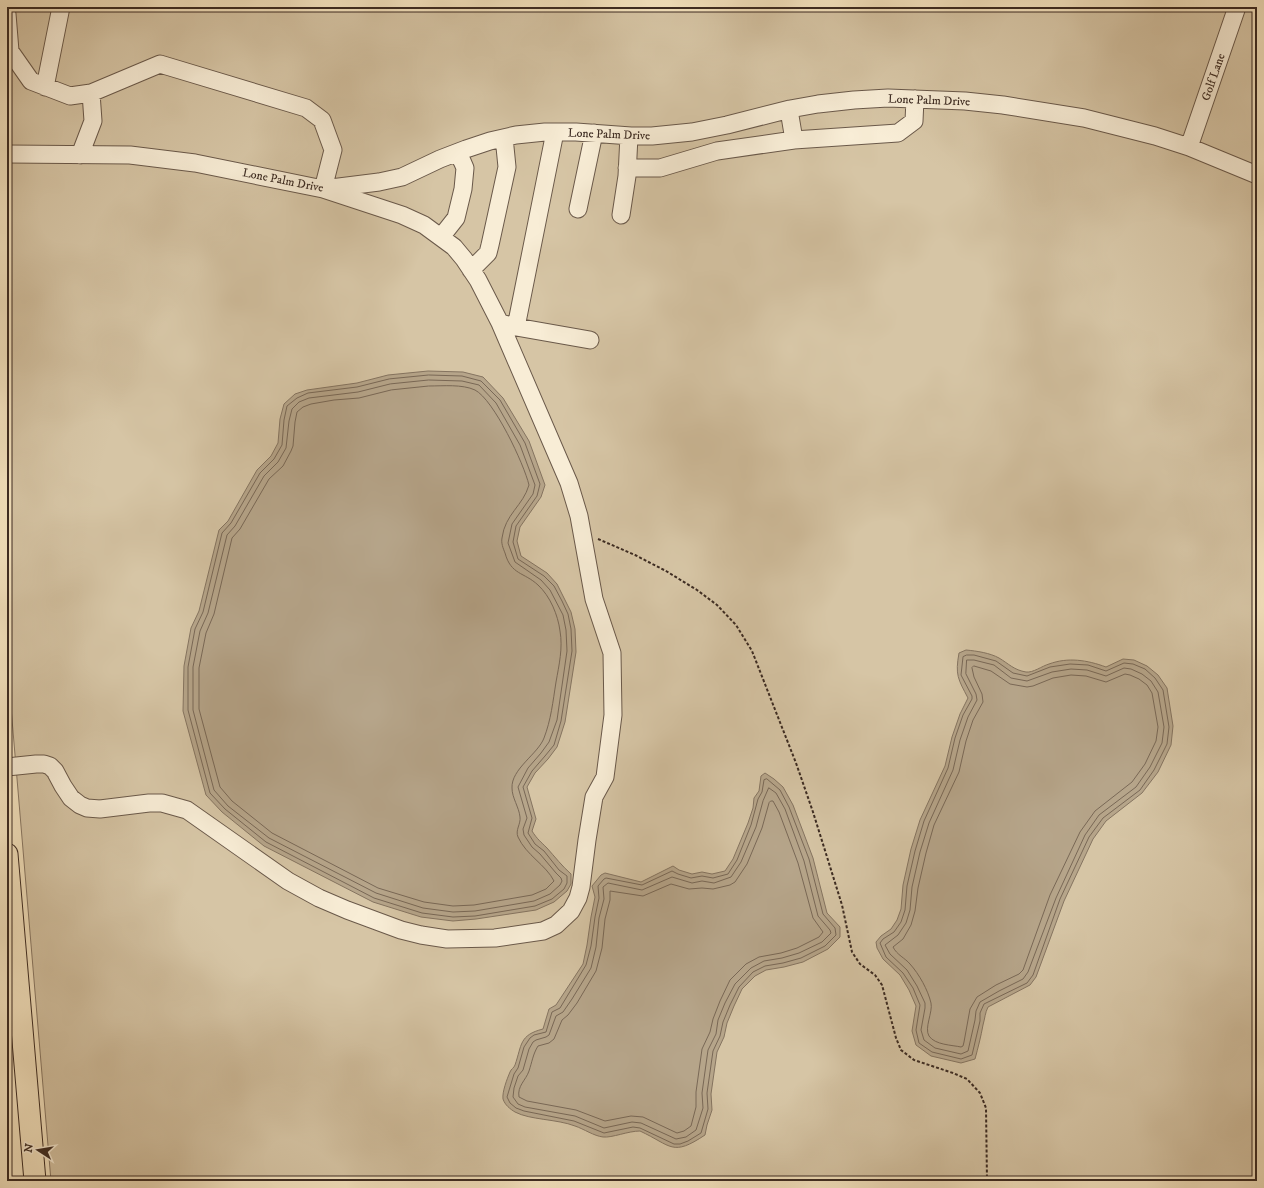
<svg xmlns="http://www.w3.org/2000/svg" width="1264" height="1188" font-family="'IM FELL DW Pica',serif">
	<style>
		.green { fill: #d6c5a5; stroke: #897864 }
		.water { fill: #b6a58a; stroke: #857460 }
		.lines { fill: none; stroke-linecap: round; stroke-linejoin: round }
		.shore { stroke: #796856; stroke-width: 1 }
		.minor-casing { stroke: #6a594a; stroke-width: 19 }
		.major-casing { stroke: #3c2b22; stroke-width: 23 }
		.path { stroke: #3c2b22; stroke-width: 2; stroke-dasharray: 3 2; stroke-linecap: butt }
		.minor { stroke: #f8edd6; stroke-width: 17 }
		.major { stroke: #f5e4c0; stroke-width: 21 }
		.labels { text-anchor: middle; stroke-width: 3; stroke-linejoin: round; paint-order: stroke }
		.street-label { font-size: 12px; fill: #3c2b22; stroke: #f8edd6 }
	</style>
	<rect width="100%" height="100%" fill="#f5e4c0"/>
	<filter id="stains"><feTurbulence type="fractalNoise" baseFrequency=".005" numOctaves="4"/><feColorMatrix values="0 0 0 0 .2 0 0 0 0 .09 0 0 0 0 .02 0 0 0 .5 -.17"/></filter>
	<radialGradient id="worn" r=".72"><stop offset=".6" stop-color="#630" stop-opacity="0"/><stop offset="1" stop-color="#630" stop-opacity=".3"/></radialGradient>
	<path class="green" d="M 7,7 L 1257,7 L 1257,1181 L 51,1181 L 7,660 Z"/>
	<path class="water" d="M 428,371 L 463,372 L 483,377 L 503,398 L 529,441 L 545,485 L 541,497 L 520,527 L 517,541 L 521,556 L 547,573 L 557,584 L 571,612 L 575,629 L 576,652 L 565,722 L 557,747 L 548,759 L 535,773 L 527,787 L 536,819 L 532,831 C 537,839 541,842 547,848 C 555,857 562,866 571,874 L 571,884 L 567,891 L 554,902 L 536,910 L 476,919 L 453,921 L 421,917 L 373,902 L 264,846 L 222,812 L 206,795 L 183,711 L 184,666 L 191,628 L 199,611 L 219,530 L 228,521 L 257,470 L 271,456 L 278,443 L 280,419 L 284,404 L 295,394 L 307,390 L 357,383 L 388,375 Z
		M 966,650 C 977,651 990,653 999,658 C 1009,664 1014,670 1026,672 C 1033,673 1042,666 1049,664 C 1068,657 1087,660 1106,667 L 1123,659 L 1134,660 L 1147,666 L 1158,675 L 1167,688 L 1173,726 L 1171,745 L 1158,772 L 1142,793 L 1106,821 L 1093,839 L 1064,901 L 1036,977 L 1030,985 L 988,1007 C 985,1013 985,1018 983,1025 C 981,1036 978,1048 975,1059 L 961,1063 L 931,1056 L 916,1045 L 912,1031 L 916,1006 L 909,990 L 900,975 L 883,959 L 877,948 L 876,942 L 881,936 L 891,929 L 897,920 L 901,909 L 903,885 L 911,849 L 920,820 L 945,766 L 952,737 L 960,714 L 968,698 C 958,679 955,675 959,653 Z
		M 765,773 L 774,779 L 783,787 L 793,805 L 813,858 L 827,913 L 840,927 L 840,937 L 828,949 L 803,962 L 784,967 L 766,970 L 755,976 L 742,989 L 734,1006 L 727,1023 L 724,1037 L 717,1052 L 711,1094 L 712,1110 L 707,1125 L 705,1135 C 672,1157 672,1146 640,1131 C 628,1131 612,1138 603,1137 C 594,1136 584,1129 575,1126 C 557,1119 530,1120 515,1112 C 510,1109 505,1105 503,1099 C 502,1092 507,1079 510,1072 C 511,1069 514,1068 515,1065 C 522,1045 519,1035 543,1029 L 549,1009 L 556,1005 L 583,964 L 587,945 L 591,917 L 595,897 L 592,886 L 601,875 L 605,873 L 641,882 L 673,866 L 679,870 L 692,874 L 702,872 L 712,874 L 725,871 L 733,859 L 748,823 L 753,808 L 754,798 L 759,791 L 761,776 Z"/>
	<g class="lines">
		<path class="shore" d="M 429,375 L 462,376 L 481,381 L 500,400 L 525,443 L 540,484 L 537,496 L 516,526 L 513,542 L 518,559 L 544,576 L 554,586 L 562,601 L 568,614 L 571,629 L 572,651 L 561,721 L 554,745 L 545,756 L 532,771 L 523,787 L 532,818 L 528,833 L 535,844 L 544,851 L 559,870 L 567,876 L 567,883 L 564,889 L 552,899 L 535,906 L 475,916 L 453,917 L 422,913 L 374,898 L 266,842 L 225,809 L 210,793 L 188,710 L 188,667 L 195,629 L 203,612 L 222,533 L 231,523 L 260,473 L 274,459 L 282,445 L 284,420 L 287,406 L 297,398 L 308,393 L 357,387 L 389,379 Z
			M 429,380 L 462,381 L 479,385 L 496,403 L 520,445 L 535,485 L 533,494 L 512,524 L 508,543 L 515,562 L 541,580 L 550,590 L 563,615 L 566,630 L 567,651 L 557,720 L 549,742 L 541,753 L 528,768 L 518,787 L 527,818 L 523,829 L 524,835 L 532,847 L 540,854 L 556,873 L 561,878 L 562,881 L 560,885 L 550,894 L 534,901 L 475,911 L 453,912 L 423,908 L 376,893 L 269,838 L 228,806 L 214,790 L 193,710 L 193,667 L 200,631 L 208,613 L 227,535 L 235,526 L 264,476 L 278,462 L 286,448 L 289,421 L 292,409 L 299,402 L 309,398 L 358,392 L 390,384 Z
			M 429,386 C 443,386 462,384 475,390 C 494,400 524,464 529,485 C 523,506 505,514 502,538 C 501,543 503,548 505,553 C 511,575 524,572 538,585 C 550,596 558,615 560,631 C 563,648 559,665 556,682 C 553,701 551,720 544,738 C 538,754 511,769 512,788 C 512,798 519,807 520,817 C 521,824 515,830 518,837 C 526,855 546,865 554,881 L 546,889 L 532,895 L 474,905 L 453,906 L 424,902 L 378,888 L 272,833 L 232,801 L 220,787 L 199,709 L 199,668 L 206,633 L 214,614 L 232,538 L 240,529 L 269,479 L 283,466 L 291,451 L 293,446 L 295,422 L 297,412 L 303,407 L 311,404 L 334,400 L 359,398 L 391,390 Z
			M 967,655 L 974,655 L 996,661 L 1013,673 L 1027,676 L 1050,667 L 1070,664 L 1088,665 L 1106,671 L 1124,663 L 1133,664 L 1145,669 L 1155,678 L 1163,690 L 1169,727 L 1167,744 L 1154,770 L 1140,790 L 1103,818 L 1089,837 L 1060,899 L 1033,975 L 1027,983 L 984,1004 L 980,1013 L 980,1021 L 972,1055 L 961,1059 L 932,1052 L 919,1043 L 916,1030 L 920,1005 L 913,988 L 903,973 L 886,957 L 880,943 L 883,939 L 894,932 L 901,922 L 905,910 L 907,886 L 915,851 L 924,821 L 948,768 L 955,738 L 963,715 L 972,699 L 972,696 L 961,675 L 963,657 Z
			M 967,660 L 974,660 L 994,665 L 1011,678 L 1027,681 L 1052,672 L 1071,669 L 1087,670 L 1106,676 L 1124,668 L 1131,669 L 1142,674 L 1151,681 L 1158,692 L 1164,727 L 1162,743 L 1150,767 L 1136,787 L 1099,815 L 1085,835 L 1056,898 L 1028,972 L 1023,979 L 999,991 L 980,1002 L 976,1011 L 975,1020 L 968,1051 L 961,1054 L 935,1048 L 924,1040 L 921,1030 L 925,1008 L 925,1003 L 917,986 L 907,970 L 890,954 L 885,945 L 898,935 L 906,923 L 910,910 L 912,887 L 920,852 L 929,823 L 953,770 L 960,740 L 968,717 L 977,700 L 976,694 L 966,674 Z
			M 974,666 L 991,671 L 1010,684 L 1027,687 L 1033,686 L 1053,678 L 1071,675 L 1086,676 L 1106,682 L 1125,674 L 1130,675 L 1139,679 L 1147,685 L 1152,693 L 1158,727 L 1156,741 L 1145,764 L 1132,782 L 1095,811 L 1080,832 L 1050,895 L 1023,970 L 1019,974 L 996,985 L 977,997 L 970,1009 L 964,1042 L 963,1046 L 961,1047 C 952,1045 935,1045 929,1036 C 924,1028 933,1012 931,1003 C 928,990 919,974 910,964 C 905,958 897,955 893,947 L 903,939 L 911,925 L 915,911 L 918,888 L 926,853 L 934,825 L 959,772 L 966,741 L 973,720 L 983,702 L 982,694 L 974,677 L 972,668 Z
			M 767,779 L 780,790 L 789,807 L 809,859 L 823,914 L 835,928 L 836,935 L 825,946 L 801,958 L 783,963 L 765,966 L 753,972 L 739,987 L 730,1005 L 723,1022 L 720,1036 L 713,1051 L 707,1093 L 708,1109 L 701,1133 L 688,1141 L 680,1144 L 674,1144 L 640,1128 L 633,1127 L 604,1133 L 574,1121 L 524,1111 L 516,1108 L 510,1103 L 507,1097 L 514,1074 L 518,1068 L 524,1047 L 530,1038 L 534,1035 L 546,1032 L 552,1012 L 560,1008 L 586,965 L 591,946 L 595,917 L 599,898 L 598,886 L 604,879 L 606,878 L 642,885 L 672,871 L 678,874 L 691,878 L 702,876 L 713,878 L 728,874 L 737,860 L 751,825 L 758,799 L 762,792 L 764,780 Z
			M 769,788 L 776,793 L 785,809 L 804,861 L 818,916 L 830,930 L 831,933 L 822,942 L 799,953 L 782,958 L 764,961 L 751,968 L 735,984 L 725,1003 L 718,1020 L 716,1034 L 708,1050 L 702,1093 L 703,1108 L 696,1130 L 686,1137 L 676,1139 L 641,1123 L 632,1122 L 604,1128 L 575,1116 L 525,1107 L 518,1104 L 513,1097 L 514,1088 L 518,1076 L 523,1070 L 529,1049 L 533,1042 L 536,1040 L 546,1037 L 549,1035 L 556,1016 L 563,1012 L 572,999 L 591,968 L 596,947 L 599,918 L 604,899 L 603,887 L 608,883 L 642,890 L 672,877 L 692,883 L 702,881 L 714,883 L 731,877 L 741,862 L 756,827 L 763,801 Z
			M 771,801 L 773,801 L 779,812 L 798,863 L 813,918 L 823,932 L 819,937 L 797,948 L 781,953 L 759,957 L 746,964 L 730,980 L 720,1001 L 713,1019 L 710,1032 L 702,1049 L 696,1092 L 696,1107 L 691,1126 L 684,1131 L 677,1133 L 643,1117 L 631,1116 L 605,1121 L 576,1110 L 527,1101 L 519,1097 C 517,1086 526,1080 529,1071 C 532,1062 533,1054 538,1046 L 549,1043 L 554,1039 L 562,1020 L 568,1015 L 577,1003 L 596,971 L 602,948 L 605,919 L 610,900 L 610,891 L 643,896 L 671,884 L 689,889 L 702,888 L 713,889 L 730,885 L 735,882 L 747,864 L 762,828 L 769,803 Z"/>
		<g class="minor-casing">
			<path id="minor" d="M 7,14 L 10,51 L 31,81 L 70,96 L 91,93 L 160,64 L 306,108 L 322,120 L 333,150 L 323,189 L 402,215 L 424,225 L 454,247 L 464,259 L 478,280 L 500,323 L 569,483 L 579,516 L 594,599 L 612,653 L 613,715 L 605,777 L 594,797 L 587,840 L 581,887 L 578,898 L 571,911 L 556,925 L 543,931 L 495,938 L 447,939 L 421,935 L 401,930 L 347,910 L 319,898 L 288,881 L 187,810 L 162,803 L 149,803 L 100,809 L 87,808 L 80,805 L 71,798 L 63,786 L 55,771 L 50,766 L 44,764 L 36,764 L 7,767
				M 45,87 L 61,7
				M 789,110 L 794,140 L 898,133 L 914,121 L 915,99
				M 1189,147 L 1237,7
				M 7,154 L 130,155 L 195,163 L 323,189 L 379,182 L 402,177 L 440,159 L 466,149 L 490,141 L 516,135 L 545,132 L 576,132 L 631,136 L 652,136 L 692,132 L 727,125 L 790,109 L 818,104 L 854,100 L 888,98 L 965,101 L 1003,105 L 1084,118 L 1155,136 L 1189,147 L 1257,175
				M 80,155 L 93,121 L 91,93
				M 627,168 L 660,168 L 717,151 L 794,140
				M 578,209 L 594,133
				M 621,215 L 627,176 L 629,136
				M 441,237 L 456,218 L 463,189 L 465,168 L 462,161 L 456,153
				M 471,270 L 488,253 L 490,245 L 507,167 L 505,147 L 502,139
				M 500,323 L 516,327 L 555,132
				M 516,327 L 590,340"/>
		</g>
		<g class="major-casing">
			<path id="major" d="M 7,854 L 35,1181"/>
		</g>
		<path class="path" d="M 598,539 L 635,555 L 666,571 L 697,590 L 717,605 L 736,625 L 752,651 L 796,763 L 813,812 L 842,905 L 852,952 L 860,964 L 875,975 L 882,985 L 896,1038 L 901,1050 L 914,1060 L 953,1073 L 967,1079 L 980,1093 L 986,1108 L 987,1181"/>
		<use href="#minor" class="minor"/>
		<use href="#major" class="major"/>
	</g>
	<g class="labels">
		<g class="street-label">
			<text transform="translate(1213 77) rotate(-71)" y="4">Golf Lane</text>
			<text transform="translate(929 100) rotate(2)" y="4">Lone Palm Drive</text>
			<text transform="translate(609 134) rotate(2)" y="4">Lone Palm Drive</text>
			<text transform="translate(283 180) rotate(11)" y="4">Lone Palm Drive</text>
		</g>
	</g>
	<rect width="1264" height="1188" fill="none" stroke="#f5e4c0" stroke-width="24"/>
	<rect x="8" y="8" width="1248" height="1172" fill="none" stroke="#3c2b22" stroke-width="2"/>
	<rect x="12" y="12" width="1240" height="1164" fill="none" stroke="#3c2b22"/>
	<g transform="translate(38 1150) rotate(282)" stroke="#f8edd6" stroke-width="3" paint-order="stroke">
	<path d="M0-3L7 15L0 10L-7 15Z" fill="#3c2b22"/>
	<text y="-6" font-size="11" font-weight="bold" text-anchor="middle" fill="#3c2b22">N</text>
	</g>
	<rect width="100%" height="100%" filter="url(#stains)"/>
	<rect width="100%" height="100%" fill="url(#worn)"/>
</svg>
